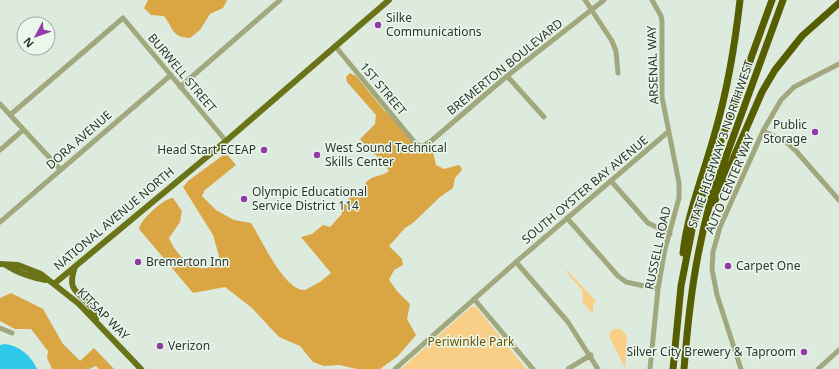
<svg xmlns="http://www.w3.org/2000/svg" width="839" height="369" font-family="'Noto Sans',sans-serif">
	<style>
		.green { fill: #f9cf87 }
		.forest { fill: #daa644 }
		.water { fill: #2ec9eb }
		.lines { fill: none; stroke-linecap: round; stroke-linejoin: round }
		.minor { stroke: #a2a87e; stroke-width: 5 }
		.major { stroke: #6b7318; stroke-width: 6 }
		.highway { stroke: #575e02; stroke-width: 7 }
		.poi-dot { fill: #933ba8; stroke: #eaf8eb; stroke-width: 1.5 }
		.labels { text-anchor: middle; stroke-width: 3; stroke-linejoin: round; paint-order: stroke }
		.poi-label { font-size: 12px; fill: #2e332f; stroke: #eaf8eb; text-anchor: start }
		.street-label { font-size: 12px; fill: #2e332f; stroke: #eaf8eb }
		.park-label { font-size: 12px; fill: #735100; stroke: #eaf8eb }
	</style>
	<rect width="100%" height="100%" fill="#ddebde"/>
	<path class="green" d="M 566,269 L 596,301 L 593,305 L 593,314 L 583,303 L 582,290 L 568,274 Z
		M 472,306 L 476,307 L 526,369 L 401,369 Z
		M 614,329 L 621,329 L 627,336 L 625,368 L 609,336 L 610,332 Z"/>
	<path class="forest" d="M 148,0 L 227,0 L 223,8 L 210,14 L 200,30 L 190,38 C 171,37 174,29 164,16 L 151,15 L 144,8 Z
		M 350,73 L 356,76 L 384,110 L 422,148 L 429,146 L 432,148 L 436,165 L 444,169 L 459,165 L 461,167 L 462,170 L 455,178 L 453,188 L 440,197 L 413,223 L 405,228 L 389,246 L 402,259 L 403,265 L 394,270 L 389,280 L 397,291 L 410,304 L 407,319 L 416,335 L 398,356 L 380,369 L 357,369 L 339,365 L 324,366 L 313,362 L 300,346 L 279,337 L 252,308 L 225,287 L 193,293 L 139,229 C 140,220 164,198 173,198 L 182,211 L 180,222 L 169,238 C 176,255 197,278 216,264 L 219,256 L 213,235 L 183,187 L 188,181 L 226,153 L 236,165 L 205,190 L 202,196 L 216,210 L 234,220 L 251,223 C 261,238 284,291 305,290 L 320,282 L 331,273 L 301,237 L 312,234 L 323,225 L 330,227 L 341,215 L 344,205 L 350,197 L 362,190 C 369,173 378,179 389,171 C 382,158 369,151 360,139 L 375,124 L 376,115 L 347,82 L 346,77 Z
		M 11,293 L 43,309 L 63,344 L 80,361 L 94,348 L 114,369 L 99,369 L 96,366 L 89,369 L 52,369 L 47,358 L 48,351 L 31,329 L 15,329 L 0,321 L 0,298 Z"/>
	<path class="water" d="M 5,344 C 19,346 31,355 37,369 L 0,369 L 0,345 Z"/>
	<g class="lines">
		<path class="minor" d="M 585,0 L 612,41 L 616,51 L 618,73
			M 335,46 L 417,145 L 422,146 L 430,142 L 507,76 L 604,0
			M 507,76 L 544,117
			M 180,87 L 280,0
			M 0,104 L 60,169
			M 10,115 L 123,18 L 226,141
			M 763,131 L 786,142 L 796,151 L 839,200
			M 0,150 L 23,130
			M 611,181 L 648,223 L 670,234
			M 567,218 L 618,276 L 626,282 L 658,289
			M 0,222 L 171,75
			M 516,262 L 568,322 L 598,369
			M 474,299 L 533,369
			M 0,328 L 12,333
			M 395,369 L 516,262 L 668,132
			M 568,369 L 591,355
			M 650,369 L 658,289 L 665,249 L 679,198 L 679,183 L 662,97 L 662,22 L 661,16 L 652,0
			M 741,369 L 717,295 L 712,269 L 713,252 L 720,227 L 763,131 L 781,100 L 794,87 L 839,64
			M 818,369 L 839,350"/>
		<path class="major" d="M 0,264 L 18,265 L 41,274 L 79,304 L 141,369
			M 6,265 C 16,272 33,278 46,280
			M 75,267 C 66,292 79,291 91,307 C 93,311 94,315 96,319
			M 54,284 L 226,141 L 389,0"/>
		<path class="highway" d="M 714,203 L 762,92 L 775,70 L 802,36 L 839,3
			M 683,253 C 688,210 705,171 716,129 C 728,87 735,44 740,0
			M 673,369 L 681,286 L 692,230 L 709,174 L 772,0
			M 684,369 C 689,307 695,256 712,195 L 783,0"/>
	</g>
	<g class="poi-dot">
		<circle cx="378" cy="25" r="4"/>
		<circle cx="815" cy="132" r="4"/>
		<circle cx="264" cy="150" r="4"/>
		<circle cx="317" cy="155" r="4"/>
		<circle cx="244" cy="199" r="4"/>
		<circle cx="138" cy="262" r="4"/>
		<circle cx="728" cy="266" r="4"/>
		<circle cx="160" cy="346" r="4"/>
		<circle cx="804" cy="352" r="4"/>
	</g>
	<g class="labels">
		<g class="poi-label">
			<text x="386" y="22">Silke<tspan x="386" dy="14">Communications</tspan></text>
			<text x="807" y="129" text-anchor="end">Public<tspan x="807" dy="14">Storage</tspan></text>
			<text x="325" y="152">West Sound Technical<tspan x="325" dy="14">Skills Center</tspan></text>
			<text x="256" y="154" text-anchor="end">Head Start ECEAP</text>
			<text x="252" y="196">Olympic Educational<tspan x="252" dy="14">Service District 114</tspan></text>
			<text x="146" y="266">Bremerton Inn</text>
			<text x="736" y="270">Carpet One</text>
			<text x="168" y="350">Verizon</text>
			<text x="796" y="356" text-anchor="end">Silver City Brewery &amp; Taproom</text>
		</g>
		<g class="street-label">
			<text transform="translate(653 65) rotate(-92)" y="4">ARSENAL WAY</text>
			<text transform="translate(505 67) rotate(-39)" y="4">BREMERTON BOULEVARD</text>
			<text transform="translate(182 73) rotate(50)" y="4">BURWELL STREET</text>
			<text transform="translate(383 89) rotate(50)" y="4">1ST STREET</text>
			<text transform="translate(79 140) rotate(-41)" y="4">DORA AVENUE</text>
			<text transform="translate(721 144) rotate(-71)" y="4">STATE HIGHWAY 3 NORTHWEST</text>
			<text transform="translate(730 184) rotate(-67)" y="4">AUTO CENTER WAY</text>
			<text transform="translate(585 190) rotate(-40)" y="4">SOUTH OYSTER BAY AVENUE</text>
			<text transform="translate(114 219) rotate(-40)" y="4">NATIONAL AVENUE NORTH</text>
			<text transform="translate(658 248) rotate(-78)" y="4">RUSSELL ROAD</text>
			<text transform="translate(103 314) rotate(45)" y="4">KITSAP WAY</text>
		</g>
		<g class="park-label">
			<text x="471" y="346">Periwinkle Park</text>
		</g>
	</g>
	<g transform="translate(36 36) rotate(229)"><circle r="19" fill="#eaf8eb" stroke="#9fa9a0"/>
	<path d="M0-3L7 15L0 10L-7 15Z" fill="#933ba8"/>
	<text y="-6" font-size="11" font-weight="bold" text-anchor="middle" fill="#2e332f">N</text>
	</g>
</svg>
